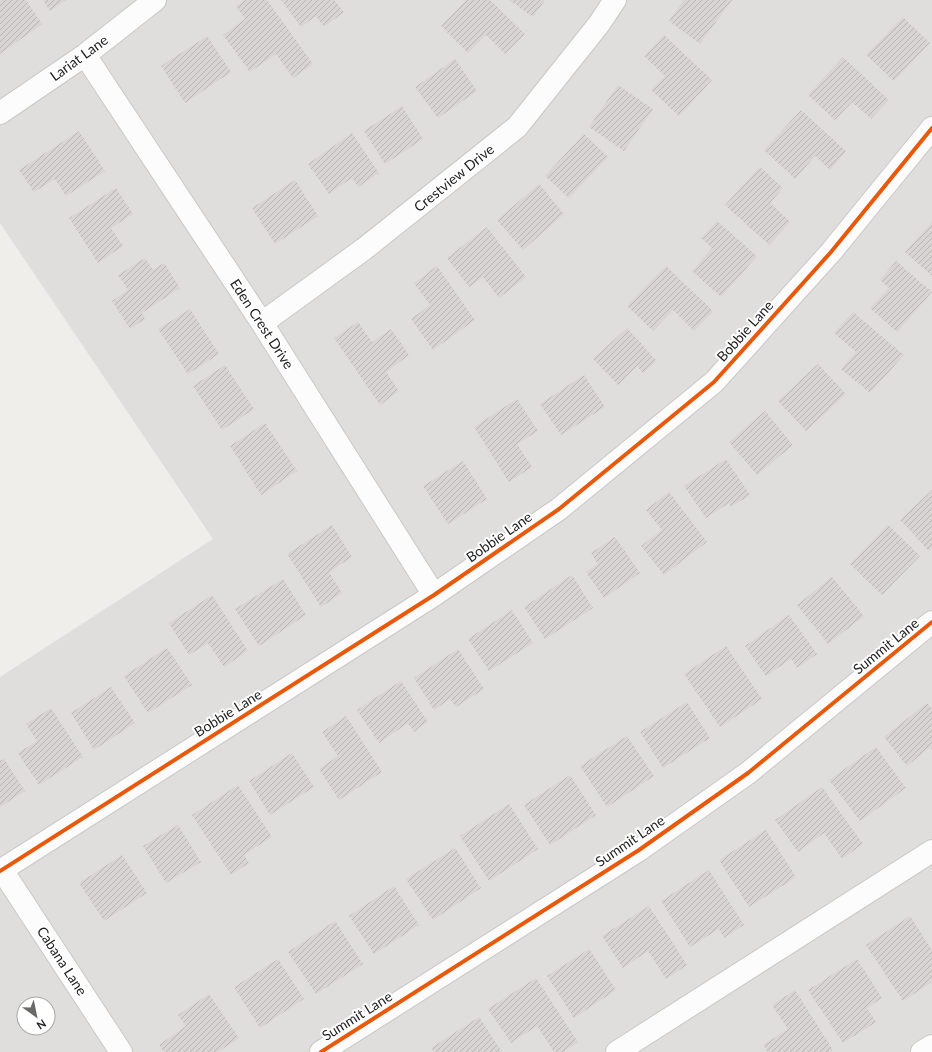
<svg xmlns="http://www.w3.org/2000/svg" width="932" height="1052" font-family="Lato,sans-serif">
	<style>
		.residential { fill: #dfdedc; fill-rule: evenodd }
		.building { fill: url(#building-hatch) }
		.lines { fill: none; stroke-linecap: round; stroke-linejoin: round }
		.minor-casing { stroke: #c9c8c7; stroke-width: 24 }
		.minor { stroke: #fdfcfc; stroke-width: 22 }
		.cycleway-casing { stroke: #fff; stroke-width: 6 }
		.cycleway { stroke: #e8590c; stroke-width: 4 }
		.labels { text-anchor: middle; stroke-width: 4; stroke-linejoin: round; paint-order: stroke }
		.street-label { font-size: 14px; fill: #222; stroke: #fff }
	</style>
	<defs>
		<pattern id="building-hatch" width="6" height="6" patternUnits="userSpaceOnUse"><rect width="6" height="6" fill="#d7d4d2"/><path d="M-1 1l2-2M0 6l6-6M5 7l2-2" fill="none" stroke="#b8b6b4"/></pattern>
	</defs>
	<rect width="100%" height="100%" fill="#f0eeeb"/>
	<path class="residential" d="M 0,0 L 932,0 L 932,1052 L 0,1052 L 0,677 L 213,539 L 0,223 ZM 24,1004 L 48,1004 L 48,1028 L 24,1028 Z"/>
	<path class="building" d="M 0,0 L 26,0 L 42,24 L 0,54 Z
		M 43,0 L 66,0 L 50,11 Z
		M 245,0 L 267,0 L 313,64 L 293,78 L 276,54 L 250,72 L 223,35 L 245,19 L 236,6 Z
		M 281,0 L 334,0 L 344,12 L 324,27 L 316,16 L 301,27 Z
		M 466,0 L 490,0 L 525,34 L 505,54 L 486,35 L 468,53 L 441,26 Z
		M 509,0 L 545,0 L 533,17 Z
		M 684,0 L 732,0 L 700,44 L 669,21 Z
		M 903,17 L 930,43 L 894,81 L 866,55 Z
		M 664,35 L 712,80 L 679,116 L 651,90 L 665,76 L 644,56 Z
		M 207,36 L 231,72 L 185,103 L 161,66 Z
		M 843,57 L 889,100 L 871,119 L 852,102 L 835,120 L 808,95 Z
		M 455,59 L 477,91 L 438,118 L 415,87 Z
		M 618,85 L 653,109 L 624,151 L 589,127 Z
		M 402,106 L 423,139 L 385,164 L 364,131 Z
		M 801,110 L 846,151 L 830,170 L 815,156 L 795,179 L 764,150 Z
		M 79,131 L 105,171 L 66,196 L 55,179 L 34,192 L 19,170 Z
		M 352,133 L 379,173 L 358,187 L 352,178 L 329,194 L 308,164 Z
		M 584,134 L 608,157 L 569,198 L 545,176 Z
		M 760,167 L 783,188 L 770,203 L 790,222 L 769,245 L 725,205 Z
		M 295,180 L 318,216 L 275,244 L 252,208 Z
		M 539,184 L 564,214 L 523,250 L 497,220 Z
		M 116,188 L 133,214 L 111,228 L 123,246 L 98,263 L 69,218 Z
		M 717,221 L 757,256 L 721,297 L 692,271 L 712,248 L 701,238 Z
		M 932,222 L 932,276 L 905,252 Z
		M 487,227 L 526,277 L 499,298 L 483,277 L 469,287 L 447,258 Z
		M 145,258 L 153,270 L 164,263 L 180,288 L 142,313 L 145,319 L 130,329 L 112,301 L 128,290 L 118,275 Z
		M 896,261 L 932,292 L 897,332 L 870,308 L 889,288 L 880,280 Z
		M 437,266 L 475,320 L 433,350 L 411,319 L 430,305 L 414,283 Z
		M 666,266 L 713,311 L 694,331 L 673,310 L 653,331 L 627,306 Z
		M 190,309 L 219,354 L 188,374 L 158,329 Z
		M 853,312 L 904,355 L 870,393 L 841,369 L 856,352 L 834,333 Z
		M 358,322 L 372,342 L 391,329 L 409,355 L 386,372 L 399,391 L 380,405 L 334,338 Z
		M 627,328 L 657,361 L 643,373 L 637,366 L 618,385 L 593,359 Z
		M 818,364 L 846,394 L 806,431 L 778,401 Z
		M 225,365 L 254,409 L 222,430 L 193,386 Z
		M 584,375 L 605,407 L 561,435 L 540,404 Z
		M 517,399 L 538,431 L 517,444 L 532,467 L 509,482 L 474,427 Z
		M 765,411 L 793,445 L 757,475 L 729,442 Z
		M 265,423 L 297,471 L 261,495 L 230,446 Z
		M 726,459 L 750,495 L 731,507 L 729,503 L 706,518 L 684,486 Z
		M 463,461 L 487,499 L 448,524 L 423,486 Z
		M 932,490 L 932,549 L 929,551 L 900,520 Z
		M 669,492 L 707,542 L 664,575 L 641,546 L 662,530 L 646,510 Z
		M 332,525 L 352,557 L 329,572 L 342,593 L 321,607 L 287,554 Z
		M 888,525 L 920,556 L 882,595 L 850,564 Z
		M 615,537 L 640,573 L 604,598 L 586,572 L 598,564 L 591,553 Z
		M 572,575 L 593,608 L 545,639 L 524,607 Z
		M 832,577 L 864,616 L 828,644 L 797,605 Z
		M 283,579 L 306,615 L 259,646 L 235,609 Z
		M 212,595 L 248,651 L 224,667 L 208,643 L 189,655 L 169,623 Z
		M 512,610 L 533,643 L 489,671 L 468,639 Z
		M 789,615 L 817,654 L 797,668 L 791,659 L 766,676 L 745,646 Z
		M 726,646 L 762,699 L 720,727 L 684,674 Z
		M 167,648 L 192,685 L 148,713 L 124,676 Z
		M 458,649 L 484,689 L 456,707 L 450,699 L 434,710 L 414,678 Z
		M 401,681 L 428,722 L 414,732 L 408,723 L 379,743 L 357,710 Z
		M 111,687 L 135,723 L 94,750 L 71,713 Z
		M 687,702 L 710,738 L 663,768 L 640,732 Z
		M 927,703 L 932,709 L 932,749 L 930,747 L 907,766 L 884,737 Z
		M 51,708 L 83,757 L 39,785 L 18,753 L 37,741 L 26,724 Z
		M 346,716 L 382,772 L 339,800 L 319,769 L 338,756 L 322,732 Z
		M 627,736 L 654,776 L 607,807 L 580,766 Z
		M 876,747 L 906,788 L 860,821 L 829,780 Z
		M 292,753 L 314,787 L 270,815 L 249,781 Z
		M 4,759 L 25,791 L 0,807 L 0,761 Z
		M 570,775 L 596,815 L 550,845 L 524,805 Z
		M 238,785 L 272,837 L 244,855 L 249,863 L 231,875 L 192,815 Z
		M 822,787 L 863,844 L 842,859 L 824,833 L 798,852 L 775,820 Z
		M 509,804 L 538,849 L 489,881 L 460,836 Z
		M 178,825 L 201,862 L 166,883 L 143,846 Z
		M 766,830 L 796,877 L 749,907 L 719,860 Z
		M 455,848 L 481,888 L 433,920 L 406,879 Z
		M 122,855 L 147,893 L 104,921 L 79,883 Z
		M 709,870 L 744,925 L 724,938 L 719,929 L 690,947 L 661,901 Z
		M 394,886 L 419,925 L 374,954 L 349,916 Z
		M 649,906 L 687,965 L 666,979 L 648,951 L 623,968 L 602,936 Z
		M 910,916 L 932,950 L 932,982 L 903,1001 L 866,945 Z
		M 335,921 L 363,964 L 316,994 L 288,952 Z
		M 589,949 L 616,990 L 574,1018 L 547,976 Z
		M 278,959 L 304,999 L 260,1028 L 234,987 Z
		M 857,959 L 882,998 L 867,1008 L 876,1022 L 843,1043 L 808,990 Z
		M 536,978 L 578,1042 L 563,1052 L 554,1052 L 537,1026 L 511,1043 L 488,1009 Z
		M 795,990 L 833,1050 L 830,1052 L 768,1052 L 763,1045 L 788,1029 L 772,1005 Z
		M 209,994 L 239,1038 L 218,1052 L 164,1052 L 159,1045 L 186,1026 L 178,1015 Z
		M 479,1017 L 502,1052 L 434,1052 L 431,1048 Z"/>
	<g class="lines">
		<g class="minor-casing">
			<path id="minor" d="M 85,55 L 262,323 L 434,595
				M 0,113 L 85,55 L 155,0
				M 262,323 L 364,249 L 517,127 L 599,24 L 615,0
				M 2,870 L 121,1052
				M 0,871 L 434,595 L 559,509 L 714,382 L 831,252 L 932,128
				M 321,1052 L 639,850 L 748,773 L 932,622
				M 617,1052 L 932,851
				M 922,1052 L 932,1046"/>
		</g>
		<use href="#minor" class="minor"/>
		<g class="cycleway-casing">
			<path id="cycleway" d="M 0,871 L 434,595 L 559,509 L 714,382 L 831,252 L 932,128
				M 321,1052 L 639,850 L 748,773 L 932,622"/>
		</g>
		<use href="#cycleway" class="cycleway"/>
	</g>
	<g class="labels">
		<g class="street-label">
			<text transform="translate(79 58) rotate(-36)" y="5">Lariat Lane</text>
			<text transform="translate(454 178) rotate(-39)" y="5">Crestview Drive</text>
			<text transform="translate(262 324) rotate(57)" y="5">Eden Crest Drive</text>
			<text transform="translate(745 331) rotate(-48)" y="5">Bobbie Lane</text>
			<text transform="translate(499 537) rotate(-35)" y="5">Bobbie Lane</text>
			<text transform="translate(886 646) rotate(-39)" y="5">Summit Lane</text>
			<text transform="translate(228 713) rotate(-32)" y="5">Bobbie Lane</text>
			<text transform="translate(630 841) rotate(-34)" y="5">Summit Lane</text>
			<text transform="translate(62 961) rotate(57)" y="5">Cabana Lane</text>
			<text transform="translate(357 1016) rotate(-32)" y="5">Summit Lane</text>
		</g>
	</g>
	<g transform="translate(36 1016) rotate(147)"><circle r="19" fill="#ffffff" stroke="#a7a7a7"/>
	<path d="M0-3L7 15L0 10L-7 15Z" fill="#6a6968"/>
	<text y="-6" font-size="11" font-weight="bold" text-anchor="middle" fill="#222222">N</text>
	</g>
</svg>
